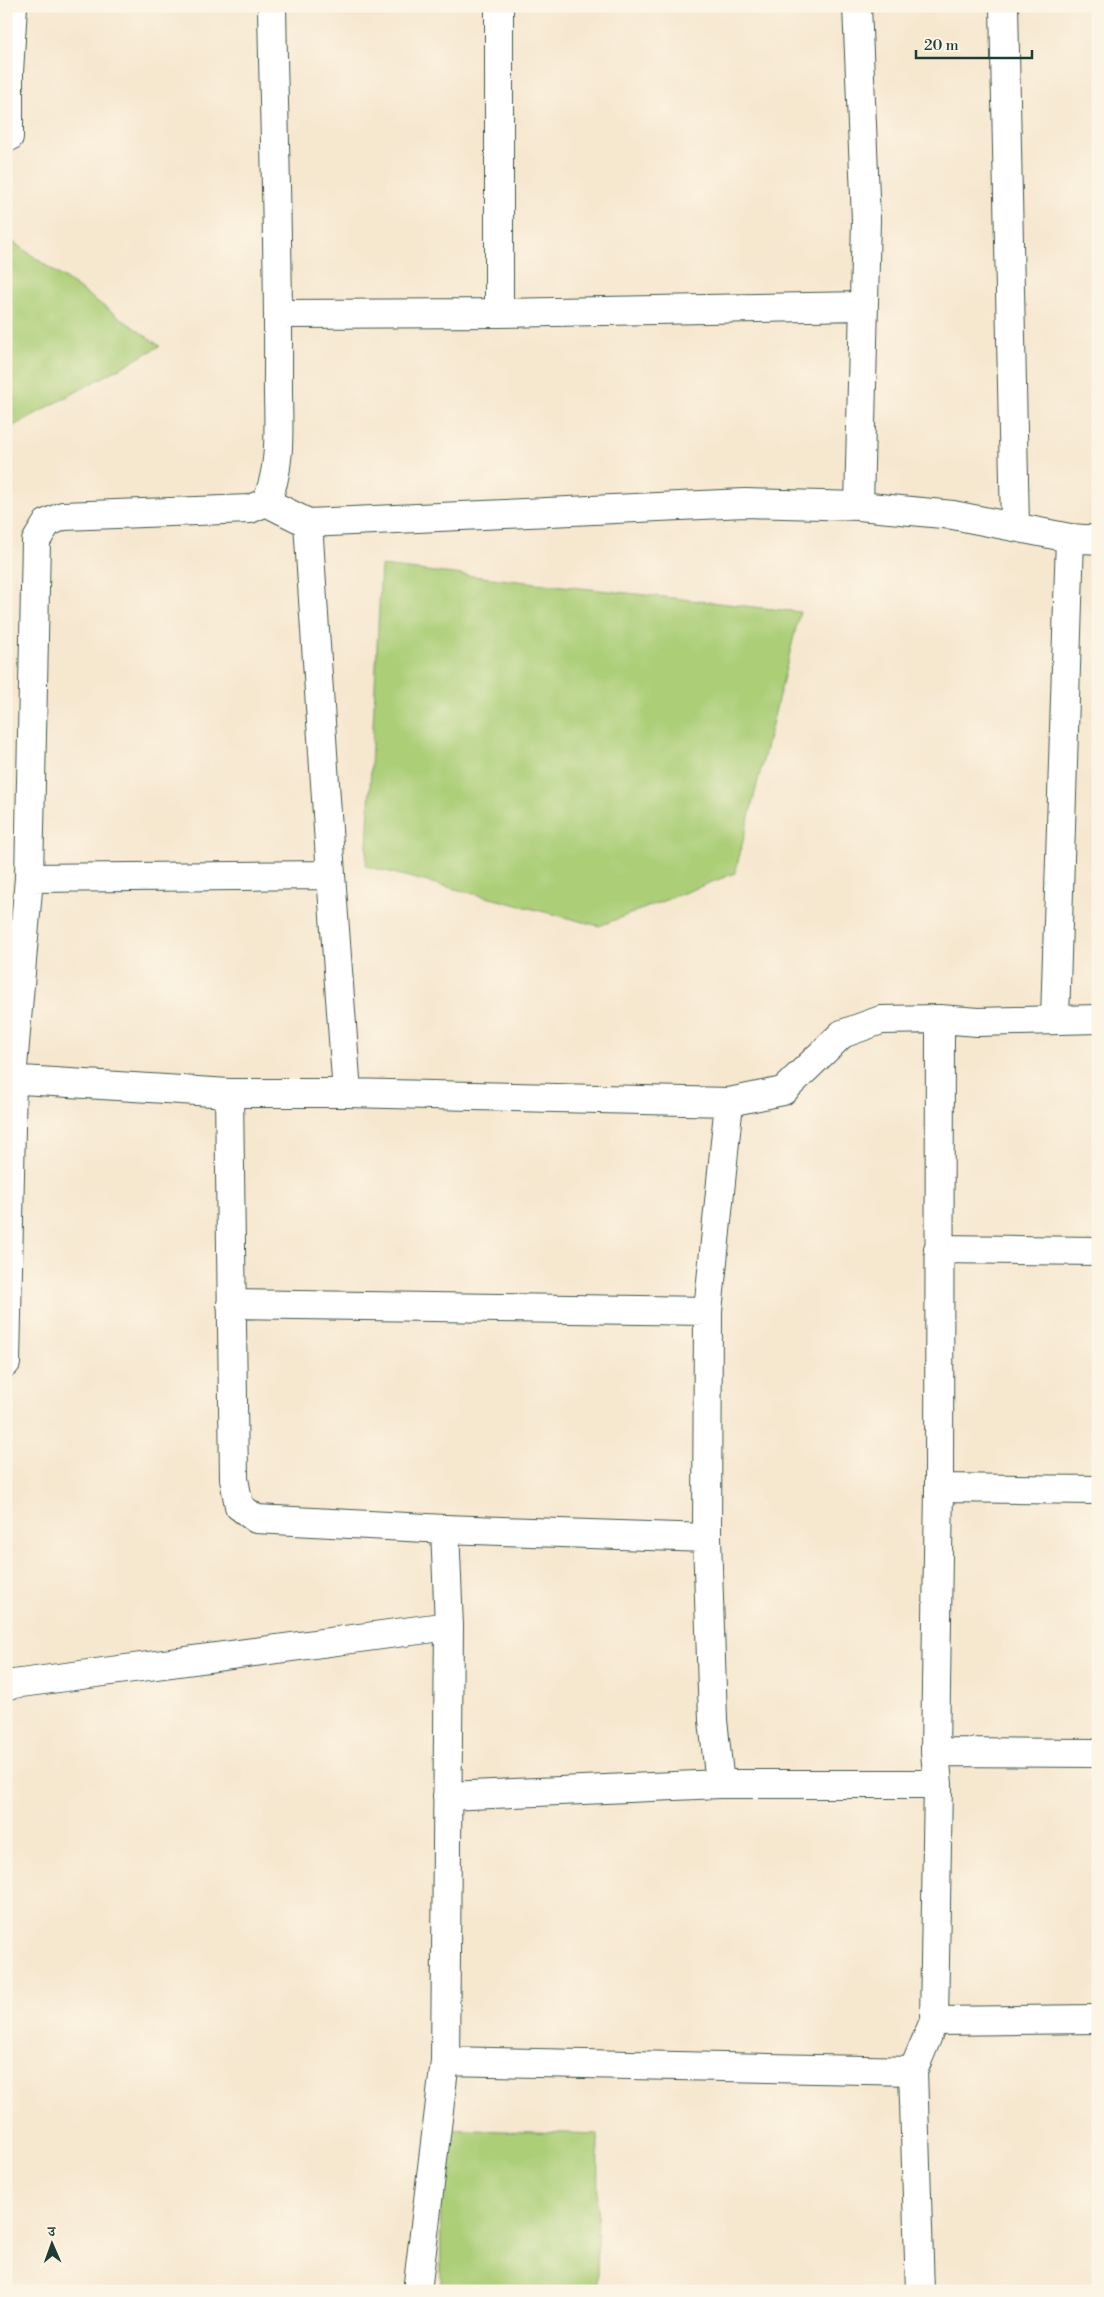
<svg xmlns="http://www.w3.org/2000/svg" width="1104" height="2297" font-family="'Libre Bodoni','Noto Serif Devanagari',serif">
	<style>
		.green { fill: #abce77; stroke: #658656 }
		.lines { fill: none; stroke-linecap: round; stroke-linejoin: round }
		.minor-casing { stroke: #3f564b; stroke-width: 30 }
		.minor { stroke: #fff; stroke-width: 28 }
	</style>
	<rect width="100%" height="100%" fill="#fcf5e5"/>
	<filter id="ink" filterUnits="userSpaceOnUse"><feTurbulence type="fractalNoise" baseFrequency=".02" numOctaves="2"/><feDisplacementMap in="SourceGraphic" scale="10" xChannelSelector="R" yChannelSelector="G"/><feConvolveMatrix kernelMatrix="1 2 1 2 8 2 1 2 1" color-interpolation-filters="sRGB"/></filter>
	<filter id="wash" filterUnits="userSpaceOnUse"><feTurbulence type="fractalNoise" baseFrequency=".0096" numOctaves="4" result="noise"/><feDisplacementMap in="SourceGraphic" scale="20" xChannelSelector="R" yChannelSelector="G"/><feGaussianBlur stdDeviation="1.12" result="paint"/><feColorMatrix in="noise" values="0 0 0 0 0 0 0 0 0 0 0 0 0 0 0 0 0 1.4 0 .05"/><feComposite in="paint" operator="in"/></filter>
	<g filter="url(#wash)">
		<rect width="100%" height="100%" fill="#f6e7cf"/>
		<path class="green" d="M 6,237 L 160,346 L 6,430 Z
			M 381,566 L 800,612 L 735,873 L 599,926 L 366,866 Z
			M 440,2129 L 598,2134 L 597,2291 L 441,2291 Z"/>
	</g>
	<g filter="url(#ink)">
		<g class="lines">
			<g class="minor-casing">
				<path id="minor" d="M 499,6 L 499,313
					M 857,6 L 866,220 L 859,506
					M 1004,6 L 1015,527
					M 9,137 L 9,72 L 13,6
					M 278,314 L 499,313 L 862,306
					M 266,502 L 308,523 L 745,503 L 859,506 L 953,515 L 1070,538 L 1098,540
					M 29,878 L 331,875 L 308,523
					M 1055,1019 L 1070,538
					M 6,1079 L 229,1093 L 347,1093 L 331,875
					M 229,1093 L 234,1479 L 239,1506 L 256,1519 L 445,1529 L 707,1538
					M 347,1093 L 729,1102 L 783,1091 L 842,1034 L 881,1020 L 940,1019 L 978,1022 L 1098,1019
					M 938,1249 L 1098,1251
					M 231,1304 L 708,1311
					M 6,1363 L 12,1079 L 29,878 L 36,541 L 47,523 L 63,516 L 250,509 L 266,502 C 284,464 277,415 278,374 C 279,252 274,129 272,6
					M 939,1488 L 1098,1490
					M 6,1685 L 449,1626
					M 935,1752 L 1098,1753
					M 720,1784 L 713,1720 L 707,1538 L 708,1311 L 729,1102
					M 447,1796 L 720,1784 L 938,1784
					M 934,2021 L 1098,2019
					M 445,2061 L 913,2071
					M 417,2291 L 445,2061 L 449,1626 L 445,1529
					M 920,2291 L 913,2071 L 934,2021 L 938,1784 L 935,1752 L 939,1488 L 940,1019"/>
			</g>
			<use href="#minor" class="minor"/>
		</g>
	</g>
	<rect width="1104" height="2297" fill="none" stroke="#fcf5e5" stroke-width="25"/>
	<g transform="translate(52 2244) rotate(358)" stroke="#fcf5e5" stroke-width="4" paint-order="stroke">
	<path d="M0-4L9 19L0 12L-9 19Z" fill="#1f3d34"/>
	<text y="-8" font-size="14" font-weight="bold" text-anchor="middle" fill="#1f3d34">उ</text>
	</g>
	<path d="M916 50v8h116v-8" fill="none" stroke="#1f3d34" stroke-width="2.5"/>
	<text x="924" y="50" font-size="15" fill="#1f3d34" stroke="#fcf5e5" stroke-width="4" paint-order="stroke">20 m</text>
</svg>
